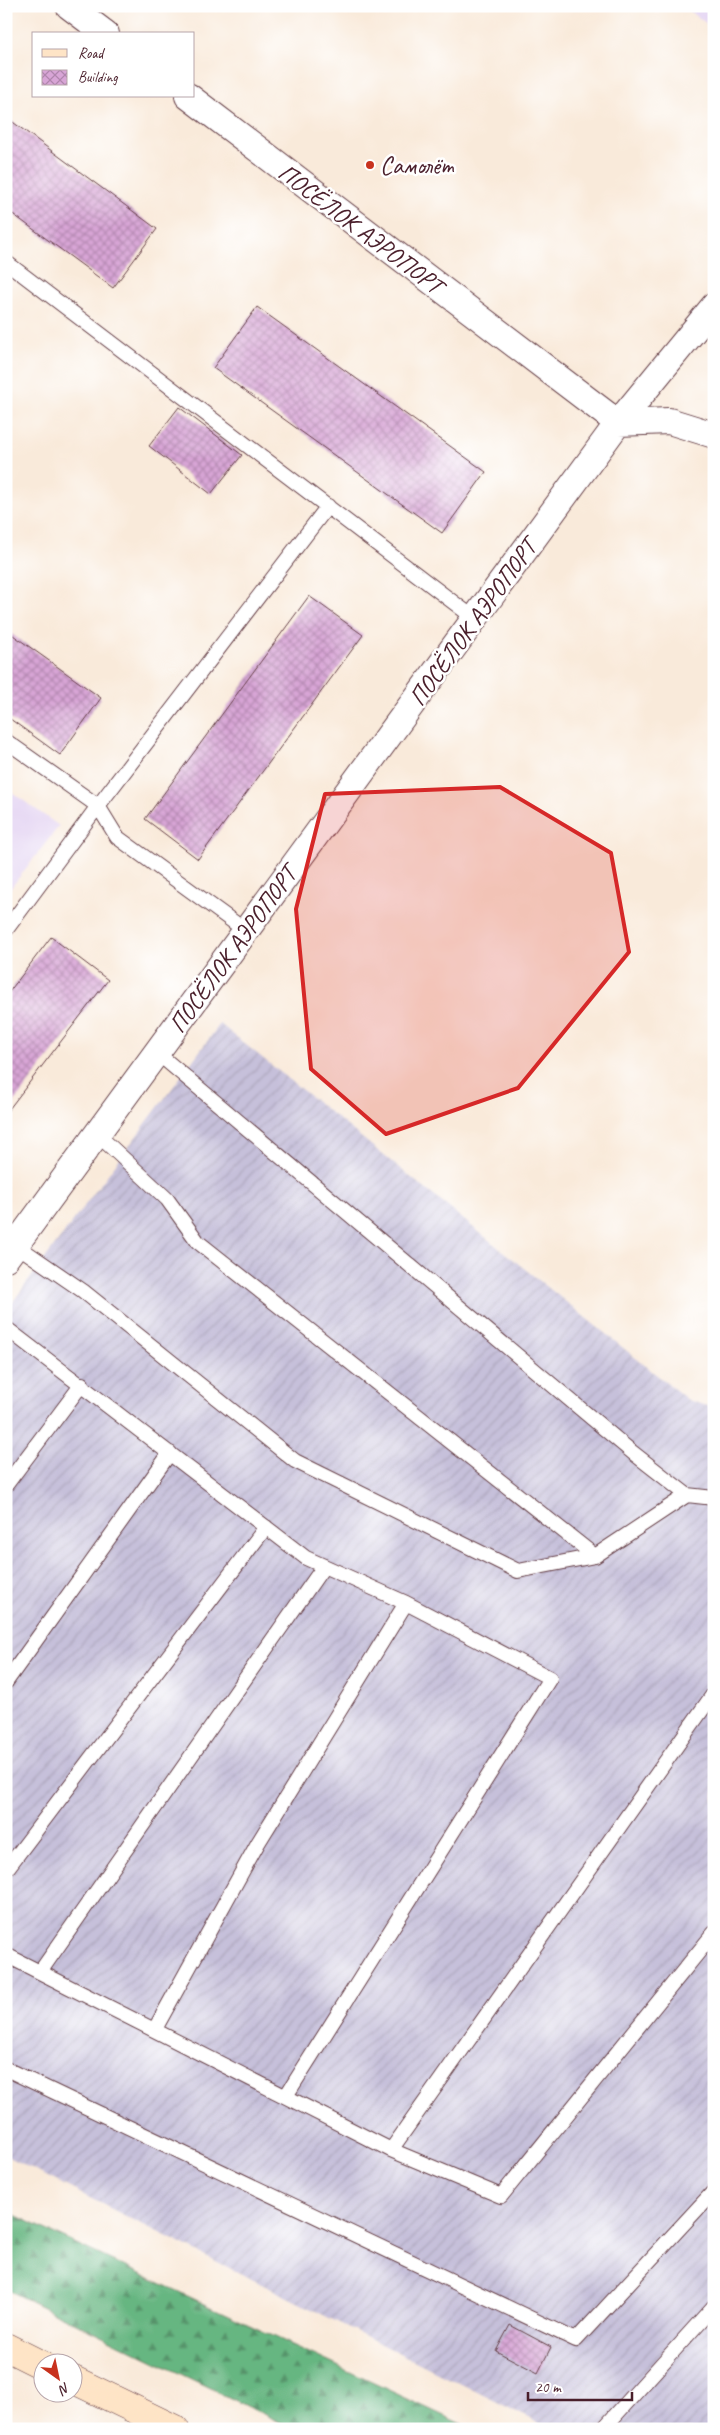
<svg xmlns="http://www.w3.org/2000/svg" width="720" height="2435" font-family="Caveat,sans-serif">
	<style>
		.built { fill: #e3d3f2 }
		.industrial { fill: url(#industrial-furrows) }
		.forest { fill: url(#forest-firs); stroke: #586a56 }
		.building { fill: url(#building-cross-hatch) }
		.lines { fill: none; stroke-linecap: round; stroke-linejoin: round }
		.lane-casing { stroke: #643d45; stroke-width: 16 }
		.street-casing { stroke: #643d45; stroke-width: 28 }
		.secondary-casing { stroke: #643d45; stroke-width: 29 }
		.lane { stroke: #fff; stroke-width: 14 }
		.street { stroke: #fff; stroke-width: 26 }
		.secondary { stroke: #fee4c6; stroke-width: 28 }
		.marked { fill: #d62828; fill-opacity: 0.2; stroke: #d62828; stroke-width: 4; stroke-linejoin: round }
		.poi-dot { fill: #c8321e; stroke: #fff; stroke-width: 2 }
		.labels { text-anchor: middle; stroke-width: 5; stroke-linejoin: round; paint-order: stroke }
		.poi-label { font-size: 25px; fill: #4a1f2b; stroke: #fff; text-anchor: start }
		.street-label { font-size: 25px; fill: #4a1f2b; stroke: #fff }
	</style>
	<defs>
		<pattern id="industrial-furrows" width="10" height="10" patternUnits="userSpaceOnUse" patternTransform="scale(1.25)"><rect width="10" height="10" fill="#c6c0da"/><path d="M-1 1l2-2M0 10L10 0M9 11l2-2" fill="none" stroke="#aca5bb"/></pattern>
		<pattern id="forest-firs" width="22" height="20" patternUnits="userSpaceOnUse" patternTransform="scale(1.25)"><rect width="22" height="20" fill="#66b681"/><path d="M5 1l3.5 6h-7zM16 11l3.5 6h-7z" fill="#56936a"/></pattern>
		<pattern id="building-cross-hatch" width="8" height="8" patternUnits="userSpaceOnUse" patternTransform="scale(1.25)"><rect width="8" height="8" fill="#d8a5d6"/><path d="M0 0l8 8M0 8l8-8" fill="none" stroke="#b186ae"/></pattern>
	</defs>
	<rect width="100%" height="100%" fill="#fff"/>
	<filter id="ink" filterUnits="userSpaceOnUse"><feTurbulence type="fractalNoise" baseFrequency=".02" numOctaves="2"/><feDisplacementMap in="SourceGraphic" scale="10" xChannelSelector="R" yChannelSelector="G"/><feConvolveMatrix kernelMatrix="1 2 1 2 8 2 1 2 1" color-interpolation-filters="sRGB"/></filter>
	<filter id="wash" filterUnits="userSpaceOnUse"><feTurbulence type="fractalNoise" baseFrequency=".0096" numOctaves="4" result="noise"/><feDisplacementMap in="SourceGraphic" scale="20" xChannelSelector="R" yChannelSelector="G"/><feGaussianBlur stdDeviation="1.12" result="paint"/><feColorMatrix in="noise" values="0 0 0 0 0 0 0 0 0 0 0 0 0 0 0 0 0 1.4 0 .05"/><feComposite in="paint" operator="in"/></filter>
	<g filter="url(#wash)">
		<rect width="100%" height="100%" fill="#f9eada"/>
		<path class="built" d="M 683,6 L 714,6 L 714,29 Z
			M 6,788 L 59,826 L 6,894 Z"/>
		<path class="industrial" d="M 220,1024 L 688,1400 L 714,1408 L 714,2429 L 551,2429 L 6,2156 L 6,1311 Z"/>
		<path class="forest" d="M 6,2211 L 472,2429 L 294,2429 L 6,2289 Z"/>
		<g id="blocks">
			<path class="building" d="M 6,117 L 157,229 L 113,288 L 6,209 Z
				M 257,307 L 486,472 L 442,533 L 213,368 Z
				M 179,407 L 242,455 L 211,494 L 149,446 Z
				M 309,596 L 363,635 L 198,859 L 145,819 Z
				M 6,630 L 101,698 L 60,755 L 6,716 Z
				M 51,937 L 108,980 L 6,1113 L 6,996 Z
				M 510,2325 L 551,2347 L 538,2373 L 496,2351 Z"/>
		</g>
	</g>
	<g filter="url(#ink)">
		<use href="#blocks" fill-opacity="0" stroke="#643d45" stroke-width="1"/>
		<g class="lines">
			<g class="lane-casing">
				<path id="lane" d="M 6,262 L 474,618
					M 6,741 L 98,806 L 328,506
					M 6,930 L 98,806 L 117,837 L 246,931
					M 156,1052 L 632,1452 L 687,1495
					M 97,1134 L 167,1199 L 198,1242 L 595,1556
					M 16,1245 L 83,1291 L 295,1461 L 518,1571 L 595,1556 L 687,1495 L 714,1498
					M 6,1328 L 306,1558 L 406,1603 L 550,1678 L 286,2096
					M 6,1485 L 82,1384
					M 6,1682 L 170,1453
					M 6,1870 L 266,1527
					M 6,1955 L 391,2150 L 714,1693
					M 40,1972 L 324,1566
					M 155,2029 L 258,1843 L 406,1603
					M 6,2069 L 576,2340 L 714,2191
					M 391,2150 L 501,2196 L 714,1933
					M 603,2429 L 714,2306"/>
			</g>
			<g class="street-casing">
				<path id="street" d="M 69,6 L 106,34
					M 188,96 L 618,423
					M 618,423 L 669,421 L 714,435
					M 6,1258 L 618,423 L 714,306"/>
			</g>
			<g class="secondary-casing">
				<path id="secondary" d="M 6,2347 L 42,2365
					M 72,2379 L 175,2429"/>
			</g>
			<use href="#lane" class="lane"/>
			<use href="#street" class="street"/>
			<use href="#secondary" class="secondary"/>
		</g>
	</g>
	<path class="marked" d="M 500,787 L 611,853 L 629,952 L 518,1088 L 386,1134 L 311,1069 L 296,909 L 325,794 Z"/>
	<circle class="poi-dot" cx="370" cy="165" r="5"/>
	<g class="labels">
		<g class="poi-label">
			<text x="380" y="174">Самолёт</text>
		</g>
		<g class="street-label">
			<text transform="translate(361 228) rotate(37)" y="9">ПОСЁЛОК АЭРОПОРТ</text>
			<text transform="translate(472 622) rotate(-54)" y="9">ПОСЁЛОК АЭРОПОРТ</text>
			<text transform="translate(232 949) rotate(-54)" y="9">ПОСЁЛОК АЭРОПОРТ</text>
		</g>
	</g>
	<rect width="720" height="2435" fill="none" stroke="#fff" stroke-width="25"/>
	<rect x="32" y="32" width="162" height="65" fill="#ffffff" stroke="#b7a5aa"/>
	<rect x="42" y="49" width="25" height="8" fill="#fee4c6" stroke="#b7a5aa"/>
	<text x="78" y="58" font-size="15" fill="#4a1f2b">Road</text>
	<rect x="42" y="70" width="25" height="15" fill="url(#building-cross-hatch)" stroke="#b7a5aa"/>
	<text x="78" y="82" font-size="15" fill="#4a1f2b">Building</text>
	<g transform="translate(58 2378) rotate(147)"><circle r="24" fill="#ffffff" stroke="#b7a5aa"/>
	<path d="M0-4L9 19L0 12L-9 19Z" fill="#c8321e"/>
	<text y="-8" font-size="14" font-weight="bold" text-anchor="middle" fill="#4a1f2b">N</text>
	</g>
	<path d="M528 2392v8h104v-8" fill="none" stroke="#4a1f2b" stroke-width="2.5"/>
	<text x="535" y="2392" font-size="15" fill="#4a1f2b" stroke="#ffffff" stroke-width="4" paint-order="stroke">20 m</text>
</svg>
